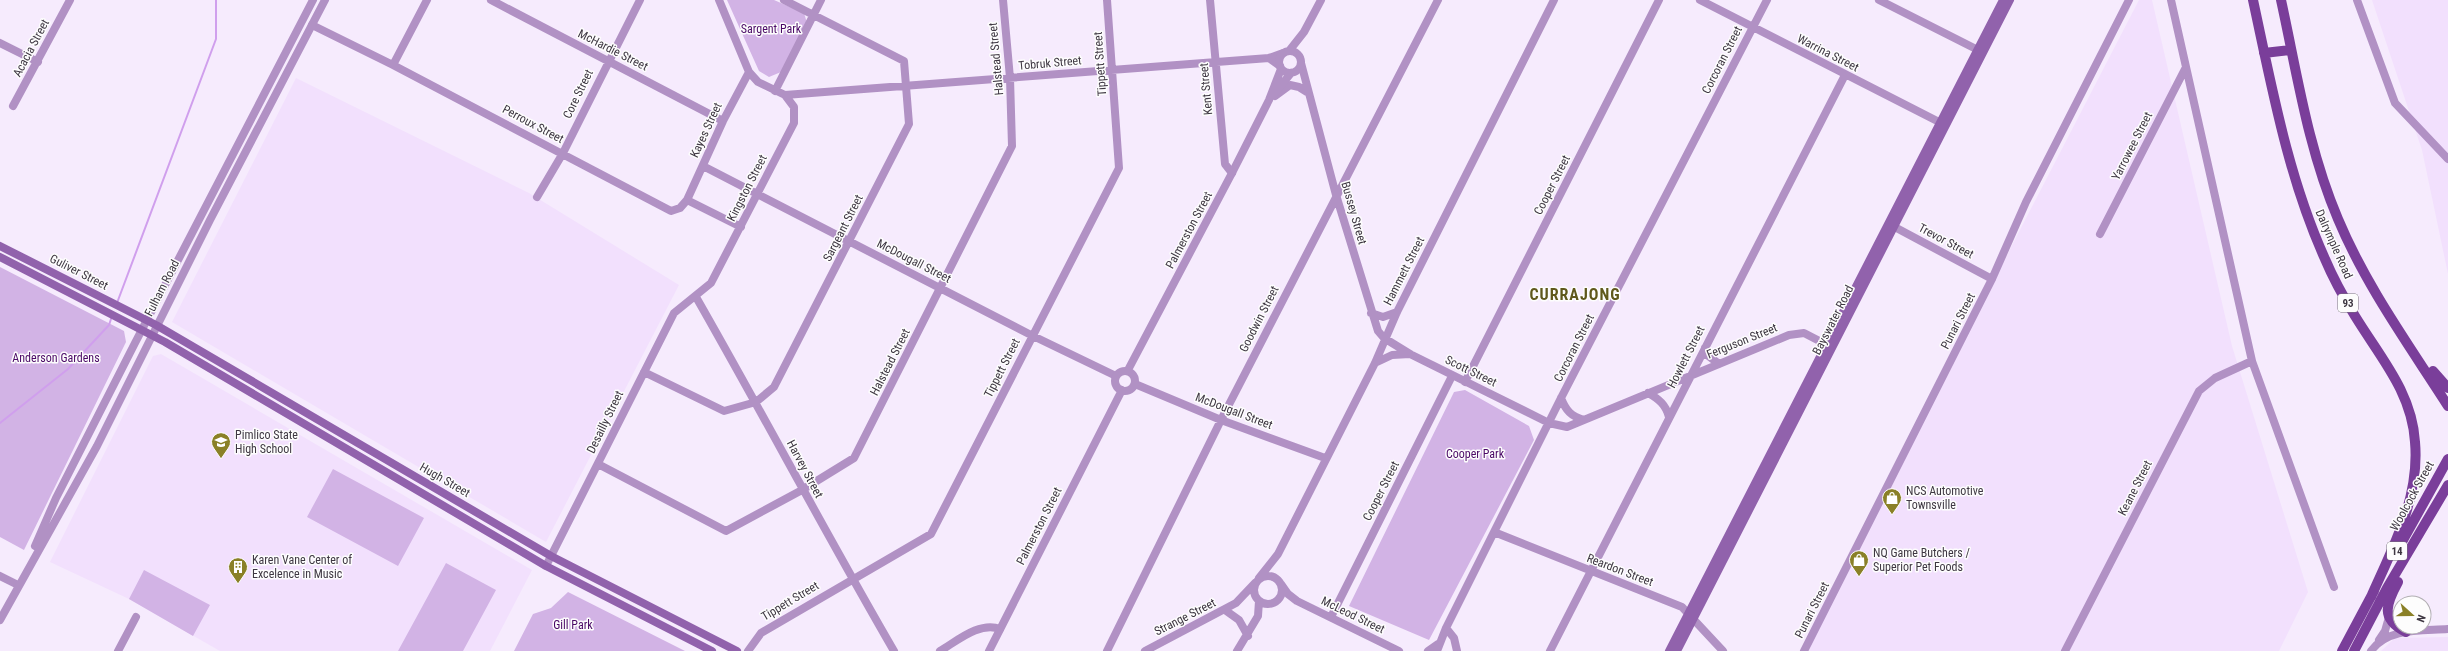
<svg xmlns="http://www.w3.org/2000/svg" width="2448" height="651" font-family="'Roboto Condensed',sans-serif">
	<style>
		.built { fill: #f2e0fd }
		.green { fill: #d2b3e5 }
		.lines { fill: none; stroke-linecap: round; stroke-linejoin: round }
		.stream { stroke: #d09fed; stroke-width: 2 }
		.minor { stroke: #b191c4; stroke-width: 8 }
		.tertiary { stroke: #b191c4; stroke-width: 8 }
		.secondary { stroke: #9162ac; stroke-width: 8 }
		.primary { stroke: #7a3e9a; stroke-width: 10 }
		.labels { text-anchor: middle; stroke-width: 3; stroke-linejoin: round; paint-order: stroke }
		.shield { fill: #fdfdfd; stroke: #77727a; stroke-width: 1 }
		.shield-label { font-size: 11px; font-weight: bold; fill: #3e3742 }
		.park-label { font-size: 12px; fill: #4a0866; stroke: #fdfdfd }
		.street-label { font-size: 12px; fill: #3e3742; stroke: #fdfdfd }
		.poi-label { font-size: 12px; fill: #3e3742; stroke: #fdfdfd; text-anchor: start }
		.district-label { font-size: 16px; font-weight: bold; letter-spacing: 1px; fill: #5f581c; stroke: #fdfdfd }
	</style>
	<rect width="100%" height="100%" fill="#f6ebfd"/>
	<path class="built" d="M 2139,0 L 2152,0 L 2232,346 L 2308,592 L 2279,651 L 1802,651 Z
		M 2372,0 L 2448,0 L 2448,274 L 2422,150 Z
		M 296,78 L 529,193 L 679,285 L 546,542 L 172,322 Z
		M 161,354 L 532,570 L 490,651 L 220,651 L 129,599 L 50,562 L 153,356 Z
		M 2448,637 L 2448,651 L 2381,651 L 2395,638 Z"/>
	<path class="green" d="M 727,0 L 774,0 L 804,13 L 807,23 L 781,72 L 769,77 L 759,71 Z
		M 0,267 L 124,331 L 126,342 L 24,550 L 0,537 Z
		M 1465,390 L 1529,426 L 1534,440 L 1429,640 L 1349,606 L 1454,392 Z
		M 333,469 L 424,518 L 398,566 L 307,517 Z
		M 446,563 L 496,590 L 463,651 L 398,651 Z
		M 144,570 L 210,605 L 193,636 L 129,599 Z
		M 568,592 L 685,651 L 514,651 L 533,614 L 551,608 Z"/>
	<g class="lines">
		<path class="stream" d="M 117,303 L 216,39 L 216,0
			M 0,423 L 68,369 L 109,325 L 112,316"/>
		<path class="minor" d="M 491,0 L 723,121
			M 1210,0 L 1225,164 L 1232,173
			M 1700,0 L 1945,125
			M 1879,0 L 1982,52
			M 2171,0 L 2252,361 L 2334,587
			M 2357,0 L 2395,103 L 2448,159
			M 312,25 L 393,65 L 671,211 L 680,208 L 687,200 L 741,227
			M 0,43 L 38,62
			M 1269,58 L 1280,66
			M 1301,63 L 1336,195 L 1378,331 L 1384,338 L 1410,354 L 1549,423 L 1567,427 L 1789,335 L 1804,333 L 1831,347
			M 393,65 L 427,0
			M 775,91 L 821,0
			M 785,95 L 1269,58 L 1283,53
			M 1275,96 L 1290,85 L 1299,87 L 1307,92
			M 13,106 L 70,0
			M 703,166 L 1031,335 L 1116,376
			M 537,197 L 563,153 L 640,0
			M 687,200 L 723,121 L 749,72
			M 1889,224 L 1992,279
			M 2100,234 L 2185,69
			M 696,297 C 763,414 826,534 894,651
			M 1371,313 L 1383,317 L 1397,312
			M 1705,348 L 1706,354 L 1719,364
			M 1375,363 L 1392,355 L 1410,354
			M 644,372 L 724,411 L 756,402 L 774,387 L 909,124 L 904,61 L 784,0
			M 1465,382 L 1659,0
			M 1135,384 L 1221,420 L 1325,458
			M 1648,393 C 1659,399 1666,405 1669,417
			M 1561,398 C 1566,411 1571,416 1584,420
			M 598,464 L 726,531 L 802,490 L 854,458 L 1012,146 L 1010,78 L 1003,0
			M 1494,532 L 1682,607 L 1723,651
			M 546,566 L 674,313 L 711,283 L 794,123 L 794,107 L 785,95 L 758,82 L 749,72 L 719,0
			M1254 590a14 14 0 1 1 28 0a14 14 0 1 1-28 0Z
			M 0,576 L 18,585
			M 1259,578 L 1278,554 L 1375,363 L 1397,312 L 1554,0
			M 1281,584 L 1288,594 L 1297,601 L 1399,651
			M 1225,610 L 1239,620 L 1248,636
			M 1331,617 L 1452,376
			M 1446,628 L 1454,638 L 1457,651
			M 2379,640 L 2385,631 L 2389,617
			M 118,651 L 136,617
			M 748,651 L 761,633 L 931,534 L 1119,168 L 1107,0
			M 940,651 C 957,641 980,621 1000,629
			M 1107,651 L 1221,420 L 1438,0
			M 1145,651 L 1236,603 L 1255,583
			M 1237,651 L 1258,616 L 1259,601
			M 1428,651 L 1438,644
			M 1437,651 L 1446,628 L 1561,398 L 1767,0
			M 1550,651 L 1845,75
			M 1804,651 L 1992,279 L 2026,202 L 2129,0
			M 2065,651 L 2199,391 L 2215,378 L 2252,361
			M 2371,651 C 2388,627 2422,631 2448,629"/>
		<path class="tertiary" d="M 1289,51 L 1304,32 L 1321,0
			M1279 62a11 11 0 1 1 22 0a11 11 0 1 1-22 0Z
			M 1275,93 L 1291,73
			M 1128,370 L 1232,173 L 1269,100 L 1281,69
			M1115 381a10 10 0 1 1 20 0a10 10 0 1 1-20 0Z
			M 35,546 L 56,498 L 135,343 L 313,0
			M 0,620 L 97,446 L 210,220 L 325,0
			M 989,651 L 1122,390"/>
		<path class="secondary" d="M 0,246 L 156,325 L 551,556 L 737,651
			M 0,257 L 165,342 L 546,566 L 712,651
			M 1669,651 L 2003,0
			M 1677,651 L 2010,0"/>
		<path class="primary" d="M 2253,0 C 2272,88 2288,177 2325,259 C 2333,278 2344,298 2355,316 C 2380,357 2412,392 2415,442 C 2420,498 2393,547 2371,597
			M 2281,0 C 2297,73 2308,149 2338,219 C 2366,286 2409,345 2448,406
			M 2264,53 L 2291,50
			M 2433,371 L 2448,388
			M 2398,549 L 2448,459
			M 2398,582 C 2386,604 2380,619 2406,632
			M 2342,651 L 2374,591
			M 2354,651 L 2387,588 L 2448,485"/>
	</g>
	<defs>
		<g id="school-pin" transform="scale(1)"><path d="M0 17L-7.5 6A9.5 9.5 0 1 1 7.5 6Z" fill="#8a8027" stroke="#fdfdfd"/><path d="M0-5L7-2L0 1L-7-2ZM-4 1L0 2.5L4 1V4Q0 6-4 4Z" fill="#fff"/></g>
		<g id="shop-pin" transform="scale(1)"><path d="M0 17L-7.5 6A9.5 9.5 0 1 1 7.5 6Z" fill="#8a8027" stroke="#fdfdfd"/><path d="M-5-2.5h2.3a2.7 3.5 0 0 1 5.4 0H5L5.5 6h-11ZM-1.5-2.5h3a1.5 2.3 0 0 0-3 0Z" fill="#fff"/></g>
		<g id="building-pin" transform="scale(1)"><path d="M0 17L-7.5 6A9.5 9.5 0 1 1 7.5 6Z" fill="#8a8027" stroke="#fdfdfd"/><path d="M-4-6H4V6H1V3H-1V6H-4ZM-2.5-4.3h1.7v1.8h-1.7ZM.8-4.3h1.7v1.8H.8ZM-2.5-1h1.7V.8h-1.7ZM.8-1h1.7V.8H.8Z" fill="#fff"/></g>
	</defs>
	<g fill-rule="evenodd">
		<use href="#school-pin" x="221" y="442"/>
		<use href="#shop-pin" x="1892" y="498"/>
		<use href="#shop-pin" x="1859" y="560"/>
		<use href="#building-pin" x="238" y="567"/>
	</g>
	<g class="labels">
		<g class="shield">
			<rect x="2338" y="294" width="20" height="18" rx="3"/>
			<rect x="2387" y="542" width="20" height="18" rx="3"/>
		</g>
		<g class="shield-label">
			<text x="2348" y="307">93</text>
			<text x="2397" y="555">14</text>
		</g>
		<g class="park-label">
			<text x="771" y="33">Sargent Park</text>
			<text x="56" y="362">Anderson Gardens</text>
			<text x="1475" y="458">Cooper Park</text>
			<text x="573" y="629">Gill Park</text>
		</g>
		<g class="street-label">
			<text transform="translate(31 48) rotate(-62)" y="4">Acacia Street</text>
			<text transform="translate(613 50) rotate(27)" y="4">McHardie Street</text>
			<text transform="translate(1828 53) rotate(27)" y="4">Warrina Street</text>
			<text transform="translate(996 59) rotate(-95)" y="4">Halstead Street</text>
			<text transform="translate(1722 60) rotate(-63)" y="4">Corcoran Street</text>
			<text transform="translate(1050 63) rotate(-5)" y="4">Tobruk Street</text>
			<text transform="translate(1100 64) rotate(-94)" y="4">Tippett Street</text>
			<text transform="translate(1206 89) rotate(-95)" y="4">Kent Street</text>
			<text transform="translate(578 94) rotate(-64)" y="4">Core Street</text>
			<text transform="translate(533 124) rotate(28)" y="4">Perroux Street</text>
			<text transform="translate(706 130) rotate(-65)" y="4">Kayes Street</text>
			<text transform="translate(2132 146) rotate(-63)" y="4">Yarrowee Street</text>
			<text transform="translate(1552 185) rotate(-63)" y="4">Cooper Street</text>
			<text transform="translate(747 188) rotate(-63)" y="4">Kingston Street</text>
			<text transform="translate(1354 213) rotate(74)" y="4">Bussey Street</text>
			<text transform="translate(843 228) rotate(-63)" y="4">Sargeant Street</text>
			<text transform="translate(1189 230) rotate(-62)" y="4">Palmerston Street</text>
			<text transform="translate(1946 241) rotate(28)" y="4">Trevor Street</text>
			<text transform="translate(2334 244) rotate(66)" y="4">Dalrymple Road</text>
			<text transform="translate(914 261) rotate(27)" y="4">McDougall Street</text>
			<text transform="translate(1404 271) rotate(-63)" y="4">Hammett Street</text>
			<text transform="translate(79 272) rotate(27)" y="4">Guliver Street</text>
			<text transform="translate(162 288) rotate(-63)" y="4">Fulham Road</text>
			<text transform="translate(1259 319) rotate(-63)" y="4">Goodwin Street</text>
			<text transform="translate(1833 320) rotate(-63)" y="4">Bayswater Road</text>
			<text transform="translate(1958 321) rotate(-63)" y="4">Punari Street</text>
			<text transform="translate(1742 341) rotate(-22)" y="4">Ferguson Street</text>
			<text transform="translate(1574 348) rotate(-63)" y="4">Corcoran Street</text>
			<text transform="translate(1686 357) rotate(-63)" y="4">Howlett Street</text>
			<text transform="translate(890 362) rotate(-63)" y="4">Halstead Street</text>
			<text transform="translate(1002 368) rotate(-63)" y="4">Tippett Street</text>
			<text transform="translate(1471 371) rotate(26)" y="4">Scott Street</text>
			<text transform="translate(1234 411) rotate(21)" y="4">McDougall Street</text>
			<text transform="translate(605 422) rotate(-64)" y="4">Desailly Street</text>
			<text transform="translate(805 469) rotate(62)" y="4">Harvey Street</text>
			<text transform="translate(445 480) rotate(30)" y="4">Hugh Street</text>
			<text transform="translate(2135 488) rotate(-63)" y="4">Keane Street</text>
			<text transform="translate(1381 491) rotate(-63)" y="4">Cooper Street</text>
			<text transform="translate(2412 496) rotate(-61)" y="4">Woolcock Street</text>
			<text transform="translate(1039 526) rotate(-63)" y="4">Palmerston Street</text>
			<text transform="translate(1620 570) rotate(21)" y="4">Reardon Street</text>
			<text transform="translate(790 601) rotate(-31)" y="4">Tippett Street</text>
			<text transform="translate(1812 610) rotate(-63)" y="4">Punari Street</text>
			<text transform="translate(1353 615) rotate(26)" y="4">McLeod Street</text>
			<text transform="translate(1185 617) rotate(-27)" y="4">Strange Street</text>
		</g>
		<g class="poi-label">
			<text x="235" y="439">Pimlico State<tspan x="235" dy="14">High School</tspan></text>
			<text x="1906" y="495">NCS Automotive<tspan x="1906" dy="14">Townsville</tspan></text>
			<text x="1873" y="557">NQ Game Butchers /<tspan x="1873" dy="14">Superior Pet Foods</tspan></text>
			<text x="252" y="564">Karen Vane Center of<tspan x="252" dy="14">Excelence in Music</tspan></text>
		</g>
		<g class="district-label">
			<text x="1575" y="300">CURRAJONG</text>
		</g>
	</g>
	<g transform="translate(2412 615) rotate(111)"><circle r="19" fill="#fdfdfd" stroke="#b1aeb2"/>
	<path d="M0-3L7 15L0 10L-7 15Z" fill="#8a8027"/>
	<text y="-6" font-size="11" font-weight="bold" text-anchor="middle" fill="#3e3742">N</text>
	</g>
</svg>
